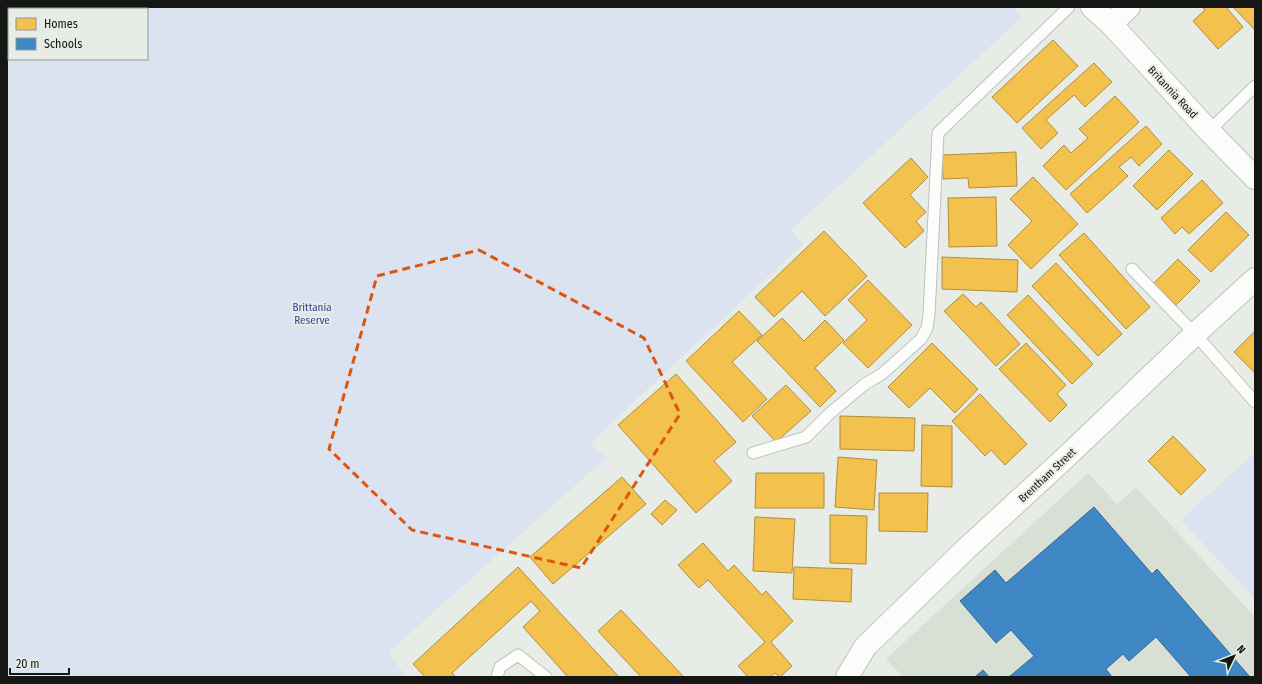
<svg xmlns="http://www.w3.org/2000/svg" width="1262" height="684" font-family="'Fira Sans Condensed',sans-serif">
	<style>
		.built { fill: #d8e0d6 }
		.green { fill: #dbe2f0; fill-rule: evenodd }
		.homes { fill: #f2c14e; stroke: #b08e3d }
		.schools { fill: #3f88c5; stroke: #326690 }
		.lines { fill: none; stroke-linecap: round; stroke-linejoin: round }
		.service-casing { stroke: #bec1bd; stroke-width: 13 }
		.minor-casing { stroke: #bec1bd; stroke-width: 24 }
		.tertiary-casing { stroke: #bec1bd; stroke-width: 24 }
		.service { stroke: #fcfcfb; stroke-width: 11 }
		.minor { stroke: #fcfcfb; stroke-width: 22 }
		.tertiary { stroke: #fcfcfb; stroke-width: 22 }
		.marked { fill: none; stroke: #dd560c; stroke-width: 3; stroke-dasharray: 8 5; stroke-linejoin: round }
		.labels { text-anchor: middle; stroke-width: 4; stroke-linejoin: round; paint-order: stroke }
		.street-label { font-size: 11px; fill: #151715; stroke: #e7ede6 }
		.park-label { font-size: 11px; fill: #344499; stroke: #e7ede6 }
	</style>
	<rect width="100%" height="100%" fill="#e8ece7"/>
	<path class="built" d="M 1088,473 L 1117,504 L 1136,487 L 1255,617 L 1255,677 L 903,677 L 886,659 Z"/>
	<path class="green" d="M 7,7 L 1013,7 L 1022,17 L 791,230 L 803,244 L 590,443 L 606,458 L 389,652 L 406,677 L 7,677 ZM 9,9 L 147,9 L 147,59 L 9,59 Z
		M 1255,452 L 1255,599 L 1181,520 Z"/>
	<path class="homes" d="M 1202,7 L 1226,7 L 1243,27 L 1218,49 L 1193,21 L 1205,10 Z
		M 1233,7 L 1255,7 L 1255,30 Z
		M 1053,40 L 1078,66 L 1017,123 L 992,97 Z
		M 1094,63 L 1112,82 L 1085,107 L 1074,95 L 1046,120 L 1058,133 L 1041,149 L 1022,128 Z
		M 1115,96 L 1139,122 L 1066,190 L 1043,166 L 1064,145 L 1071,153 L 1088,138 L 1079,129 Z
		M 1146,126 L 1162,144 L 1139,166 L 1131,157 L 1119,167 L 1128,176 L 1087,213 L 1070,194 Z
		M 1169,150 L 1193,174 L 1157,210 L 1133,186 Z
		M 1016,152 L 1017,186 L 969,188 L 968,178 L 943,179 L 942,155 Z
		M 911,158 L 928,177 L 910,195 L 926,212 L 916,221 L 924,231 L 905,248 L 863,203 Z
		M 1033,177 L 1078,224 L 1031,269 L 1008,245 L 1032,221 L 1010,199 Z
		M 1202,180 L 1223,203 L 1189,234 L 1182,227 L 1175,234 L 1161,218 Z
		M 996,197 L 997,246 L 949,247 L 948,198 Z
		M 1226,212 L 1249,235 L 1211,272 L 1188,250 Z
		M 824,231 L 867,276 L 825,316 L 802,291 L 774,317 L 755,297 Z
		M 1084,233 L 1150,307 L 1126,329 L 1059,255 Z
		M 942,257 L 1018,260 L 1017,292 L 942,289 Z
		M 1178,259 L 1200,281 L 1176,305 L 1154,283 Z
		M 1056,263 L 1122,334 L 1098,356 L 1032,286 Z
		M 868,280 L 912,325 L 868,368 L 843,343 L 867,320 L 848,300 Z
		M 963,294 L 976,307 L 981,302 L 1020,344 L 996,366 L 944,311 Z
		M 1028,295 L 1093,364 L 1072,384 L 1007,315 Z
		M 739,311 L 762,335 L 732,362 L 767,399 L 743,422 L 686,361 Z
		M 782,318 L 804,341 L 825,320 L 844,340 L 815,368 L 836,391 L 820,407 L 757,341 Z
		M 1255,331 L 1255,373 L 1234,352 Z
		M 932,343 L 978,389 L 955,413 L 930,388 L 909,408 L 888,387 Z
		M 1026,343 L 1066,385 L 1057,394 L 1067,405 L 1050,422 L 999,369 Z
		M 676,374 L 736,442 L 714,461 L 732,481 L 696,513 L 618,425 Z
		M 786,385 L 811,411 L 776,442 L 752,416 Z
		M 980,394 L 1027,444 L 1005,465 L 991,450 L 985,456 L 952,421 Z
		M 840,416 L 915,418 L 914,451 L 840,449 Z
		M 922,425 L 952,426 L 952,487 L 921,486 Z
		M 1173,436 L 1206,470 L 1181,495 L 1148,461 Z
		M 838,457 L 877,460 L 874,510 L 835,507 Z
		M 756,473 L 824,473 L 824,508 L 755,508 Z
		M 622,477 L 646,504 L 553,584 L 530,557 Z
		M 879,493 L 928,493 L 927,532 L 879,531 Z
		M 665,500 L 677,510 L 662,525 L 651,514 Z
		M 830,515 L 867,516 L 866,564 L 830,563 Z
		M 755,517 L 795,519 L 792,573 L 753,571 Z
		M 703,543 L 728,571 L 734,565 L 762,595 L 766,591 L 793,621 L 771,642 L 792,666 L 780,677 L 775,673 L 770,677 L 748,677 L 738,666 L 765,642 L 708,580 L 699,588 L 678,565 Z
		M 518,567 L 619,677 L 568,677 L 523,627 L 540,611 L 531,601 L 452,673 L 456,677 L 425,677 L 413,664 Z
		M 794,567 L 852,569 L 851,602 L 793,599 Z
		M 621,610 L 684,677 L 641,677 L 598,631 Z"/>
	<path class="schools" d="M 1094,507 L 1152,574 L 1157,569 L 1250,677 L 1191,677 L 1156,637 L 1129,661 L 1123,654 L 1106,669 L 1112,677 L 1009,677 L 1034,656 L 1011,630 L 996,643 L 960,601 L 995,570 L 1006,583 Z
		M 983,670 L 989,677 L 975,677 Z"/>
	<g class="lines">
		<g class="service-casing">
			<path id="service" d="M 1209,131 L 1255,86
				M 1132,269 L 1195,334 L 1255,402
				M 753,453 L 806,437 L 829,414 L 865,384 L 882,374 L 921,339 L 927,328 L 929,315 L 938,133 L 1069,7
				M 497,677 L 500,667 L 518,655 L 546,677"/>
		</g>
		<g class="minor-casing">
			<path id="minor" d="M 1092,7 L 1111,24 L 1209,131 L 1255,178
				M 1111,24 L 1129,7"/>
		</g>
		<g class="tertiary-casing">
			<path id="tertiary" d="M 847,677 L 865,647 L 967,548 L 1064,459 L 1195,334 L 1255,279"/>
		</g>
		<use href="#service" class="service"/>
		<use href="#minor" class="minor"/>
		<use href="#tertiary" class="tertiary"/>
	</g>
	<path class="marked" d="M 479,250 L 644,338 L 680,414 L 581,568 L 412,530 L 329,449 L 377,276 Z"/>
	<g class="labels">
		<g class="street-label">
			<text transform="translate(1173 92) rotate(47)" y="4">Britannia Road</text>
			<text transform="translate(1047 475) rotate(-43)" y="4">Brentham Street</text>
		</g>
		<g class="park-label">
			<text x="312" y="311">Brittania<tspan x="312" dy="13">Reserve</tspan></text>
		</g>
	</g>
	<rect width="1262" height="684" fill="none" stroke="#151715" stroke-width="16"/>
	<rect x="8" y="8" width="140" height="52" fill="#e7ede6" stroke="#939792"/>
	<rect x="16" y="18" width="20" height="12" fill="#f2c14e" stroke="#939792"/>
	<text x="44" y="28" font-size="12" fill="#151715">Homes</text>
	<rect x="16" y="38" width="20" height="12" fill="#3f88c5" stroke="#939792"/>
	<text x="44" y="48" font-size="12" fill="#151715">Schools</text>
	<g transform="translate(1234 656) rotate(47)" stroke="#e7ede6" stroke-width="3" paint-order="stroke">
	<path d="M0-3L7 15L0 10L-7 15Z" fill="#151715"/>
	<text y="-6" font-size="11" font-weight="bold" text-anchor="middle" fill="#151715">N</text>
	</g>
	<path d="M10 668v6h59v-6" fill="none" stroke="#151715" stroke-width="2"/>
	<text x="16" y="668" font-size="12" fill="#151715" stroke="#e7ede6" stroke-width="3" paint-order="stroke">20 m</text>
</svg>
